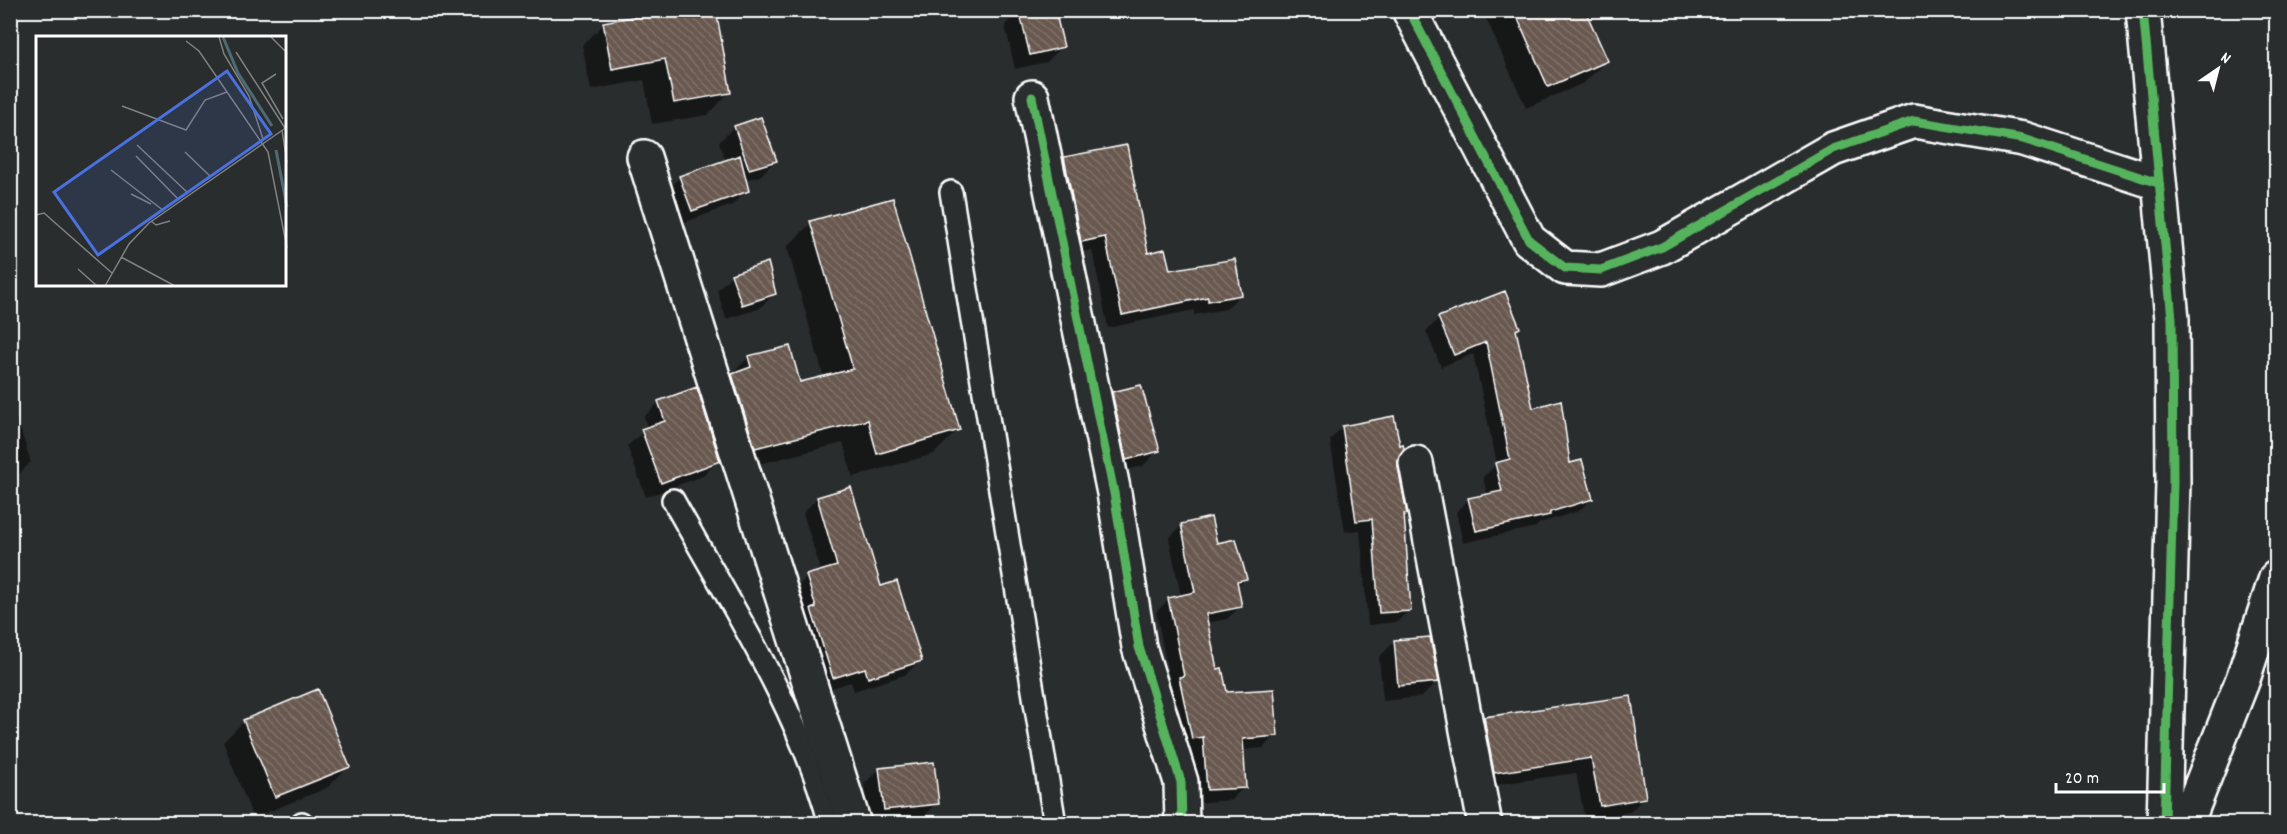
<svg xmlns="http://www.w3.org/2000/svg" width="2287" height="834" font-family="Dekko,sans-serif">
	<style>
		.shadow { fill: #0007; fill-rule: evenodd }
		.building { fill: url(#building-back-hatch); stroke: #fff; stroke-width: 1.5 }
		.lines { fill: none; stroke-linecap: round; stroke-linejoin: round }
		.lane-casing { stroke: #fff; stroke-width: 26 }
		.street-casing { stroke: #fff; stroke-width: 38 }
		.lane { stroke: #2a2d2e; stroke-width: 21 }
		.street { stroke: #2a2d2e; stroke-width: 33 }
		.cycleway-casing { stroke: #2a2d2e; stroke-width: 13 }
		.cycleway { stroke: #56b35d; stroke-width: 9 }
		.inset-river { fill: none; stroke: #4e6a73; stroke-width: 3 }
		.inset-road { fill: none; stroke: #7f8182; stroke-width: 1.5 }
		.view { fill: #4a71e0; fill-opacity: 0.15; stroke: #4a71e0; stroke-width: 3 }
		.inset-edge { fill: none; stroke: #fff; stroke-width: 3 }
	</style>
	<defs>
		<pattern id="building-back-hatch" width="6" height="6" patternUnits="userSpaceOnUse" patternTransform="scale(1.5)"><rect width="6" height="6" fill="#68594f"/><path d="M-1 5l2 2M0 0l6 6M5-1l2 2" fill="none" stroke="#7f7269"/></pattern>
	</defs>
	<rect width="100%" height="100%" fill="#2a2d2e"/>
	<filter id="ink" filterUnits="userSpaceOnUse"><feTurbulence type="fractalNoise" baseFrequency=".0167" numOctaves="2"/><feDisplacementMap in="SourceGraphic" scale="12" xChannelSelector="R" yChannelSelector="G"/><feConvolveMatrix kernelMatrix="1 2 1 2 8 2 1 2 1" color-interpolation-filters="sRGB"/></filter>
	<g filter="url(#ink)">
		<path class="shadow" d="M 1019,10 L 1054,10 L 1062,46 L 1047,62 L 1015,69 L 1005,25 Z
			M 1488,10 L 1583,10 L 1606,61 L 1584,83 L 1526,108 L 1484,14 Z
			M 604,24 L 729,93 L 708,115 L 652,124 L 644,80 L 591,90 L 582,45 Z
			M 760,118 L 775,161 L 760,176 L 745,180 L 747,190 L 732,205 L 677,225 L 665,192 L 680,177 L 726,161 L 719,142 L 734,127 Z
			M 1064,158 L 1147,255 L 1169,271 L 1240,295 L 1226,309 L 1194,315 L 1194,310 L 1108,328 L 1092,250 L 1067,255 L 1050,173 ZM 1064,167 L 1067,167 L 1084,249 L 1081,249 Z
			M 811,223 L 958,430 L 934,454 L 853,477 L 843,443 L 731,471 L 724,381 L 749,357 L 798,384 L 824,378 L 787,247 Z
			M 732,275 L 775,293 L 759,309 L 726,319 L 717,290 Z
			M 10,279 L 16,298 L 10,303 Z
			M 1439,319 L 1518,328 L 1515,331 L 1532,410 L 1592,499 L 1579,511 L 1540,523 L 1536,527 L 1463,543 L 1456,512 L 1469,499 L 1487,495 L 1483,477 L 1497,464 L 1473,354 L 1441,367 L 1426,331 Z
			M 1113,394 L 1158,450 L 1143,466 L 1111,474 L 1098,409 Z
			M 659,402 L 718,460 L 703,476 L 646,497 L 627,446 L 648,429 L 644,417 Z
			M 17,419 L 31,462 L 16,477 L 10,479 L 10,421 Z
			M 1342,427 L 1397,456 L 1396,466 L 1405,513 L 1402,516 L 1409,610 L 1397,622 L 1368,625 L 1360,530 L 1345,532 L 1330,440 Z
			M 817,498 L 880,588 L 920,661 L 905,675 L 854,691 L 851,682 L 819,692 L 793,591 L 807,577 L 821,572 L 803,513 Z
			M 1182,525 L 1215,545 L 1245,579 L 1237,587 L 1241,606 L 1227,619 L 1206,623 L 1216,671 L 1225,694 L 1277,735 L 1263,748 L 1242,750 L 1244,787 L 1231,800 L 1194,803 L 1190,749 L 1179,751 L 1167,691 L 1171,687 L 1156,612 L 1169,599 L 1181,597 L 1169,538 Z
			M 1394,642 L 1437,682 L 1422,697 L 1383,701 L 1379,657 Z
			M 1630,698 L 1645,797 L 1630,812 L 1585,820 L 1576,773 L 1479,787 L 1469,734 L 1484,718 Z
			M 244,721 L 349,766 L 327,788 L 253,818 L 223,742 Z
			M 879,769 L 937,803 L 922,819 L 869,824 L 864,784 Z"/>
		<path class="building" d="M 672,10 L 716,10 L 731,93 L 674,103 L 665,59 L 612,69 L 603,22 Z
			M 1019,10 L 1055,10 L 1064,47 L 1030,55 Z
			M 1514,10 L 1585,10 L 1608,61 L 1548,87 Z
			M 761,117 L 777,161 L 749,169 L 734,126 Z
			M 1127,145 L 1148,253 L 1165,249 L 1170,270 L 1235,259 L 1242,295 L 1208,301 L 1208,297 L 1122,315 L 1105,237 L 1081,242 L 1064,157 Z
			M 740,155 L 749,191 L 692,211 L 679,176 Z
			M 893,198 L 960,430 L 877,454 L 868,420 L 755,448 L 732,374 L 751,367 L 748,356 L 790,346 L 800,382 L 853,369 L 810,221 Z
			M 768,262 L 776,294 L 742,305 L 731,274 Z
			M 1505,291 L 1520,328 L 1516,330 L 1533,408 L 1561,400 L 1570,463 L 1582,460 L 1593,499 L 1550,512 L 1550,515 L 1476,531 L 1468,498 L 1502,491 L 1495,463 L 1510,459 L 1486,342 L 1454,355 L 1438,317 Z
			M 1141,385 L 1160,451 L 1126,460 L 1112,392 Z
			M 697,387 L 720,461 L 661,483 L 641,429 L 665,421 L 658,401 Z
			M 1394,416 L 1400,445 L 1403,444 L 1404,449 L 1399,456 L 1398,466 L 1407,514 L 1404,514 L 1411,611 L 1379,613 L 1372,519 L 1356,521 L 1342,426 Z
			M 851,487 L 881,586 L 897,581 L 922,661 L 868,678 L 865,668 L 833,678 L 811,609 L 816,607 L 806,575 L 837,566 L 817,497 Z
			M 1211,517 L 1217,543 L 1236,539 L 1247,579 L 1237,581 L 1242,607 L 1206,614 L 1217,669 L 1222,668 L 1227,692 L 1274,689 L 1278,736 L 1243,739 L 1246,788 L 1207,790 L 1203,737 L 1192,739 L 1179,677 L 1184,676 L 1168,598 L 1195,592 L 1181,524 Z
			M 1430,637 L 1439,682 L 1398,686 L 1394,640 Z
			M 318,689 L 350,767 L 275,797 L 243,720 Z
			M 1631,696 L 1646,798 L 1600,806 L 1591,758 L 1494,773 L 1484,717 Z
			M 934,762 L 939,804 L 884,810 L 879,768 Z"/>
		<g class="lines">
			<g class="lane-casing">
				<path id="lane" d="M 951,192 L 1055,824
					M 673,500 C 729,602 800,711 830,824
					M 302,823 L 302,824"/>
			</g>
			<g class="street-casing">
				<path id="street" d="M 1409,10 L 1529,240 L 1565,268 L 1601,270 L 1662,247 L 1833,149 L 1914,121 L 2023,139 L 2158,183
					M 2143,10 L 2172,319 L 2173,482 L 2164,824
					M 1032,97 L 1114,493 L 1139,647 L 1181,782 L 1182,824
					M 644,157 L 854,824
					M 1416,463 L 1485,824
					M 2186,824 L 2243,679 L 2276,578"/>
			</g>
			<use href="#lane" class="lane"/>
			<use href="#street" class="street"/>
			<g class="cycleway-casing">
				<path id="cycleway" d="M 1409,10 L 1529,240 L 1565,268 L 1601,270 L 1662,247 L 1833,149 L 1914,121 L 2023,139 L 2158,183
					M 2143,10 L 2172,319 L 2173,482 L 2164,824
					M 1032,97 L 1114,493 L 1139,647 L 1181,782 L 1182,824"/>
			</g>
			<use href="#cycleway" class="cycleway"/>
		</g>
	</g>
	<g transform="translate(36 36)">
		<rect width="250" height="250" fill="#2a2d2e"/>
		<path class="inset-river" d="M 187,1 L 202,37 L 236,90M 240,114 L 251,171"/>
		<path class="inset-road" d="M 183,1 L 188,18 L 213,60 L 227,103M 235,1 L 251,17M 150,5 L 163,15 L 232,116 L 251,212M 200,16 L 249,92M 240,38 L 226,47 L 247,83M 86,70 L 150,94 L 169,64 L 191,56M 246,94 L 251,127M 101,109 L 152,157M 149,116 L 175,141M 100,120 L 143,164M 75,134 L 128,175M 95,158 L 115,168M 0,179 L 8,177 L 76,237M 115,185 L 120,189 L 134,185M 85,221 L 139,250M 42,233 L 61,250M 69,250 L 93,208 L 113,187 L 251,91"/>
		<path class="view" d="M 191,35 L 235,98 L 62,219 L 18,156 Z"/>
		<rect width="250" height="250" class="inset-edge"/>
	</g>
	<rect width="2287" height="834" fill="none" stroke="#2a2d2e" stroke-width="36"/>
	<rect x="18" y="18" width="2251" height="798" fill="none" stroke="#fff" stroke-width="2" filter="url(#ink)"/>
	<g transform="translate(2218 69) rotate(35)" stroke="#2a2d2e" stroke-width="4.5" paint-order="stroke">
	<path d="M0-4.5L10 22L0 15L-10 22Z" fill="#ffffff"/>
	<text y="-9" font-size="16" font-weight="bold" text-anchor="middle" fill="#ffffff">N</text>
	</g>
	<path d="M2056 783v9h108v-9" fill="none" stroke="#ffffff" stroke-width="3"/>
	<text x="2065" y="783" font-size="18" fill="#ffffff" stroke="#2a2d2e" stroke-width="4.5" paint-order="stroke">20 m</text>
</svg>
